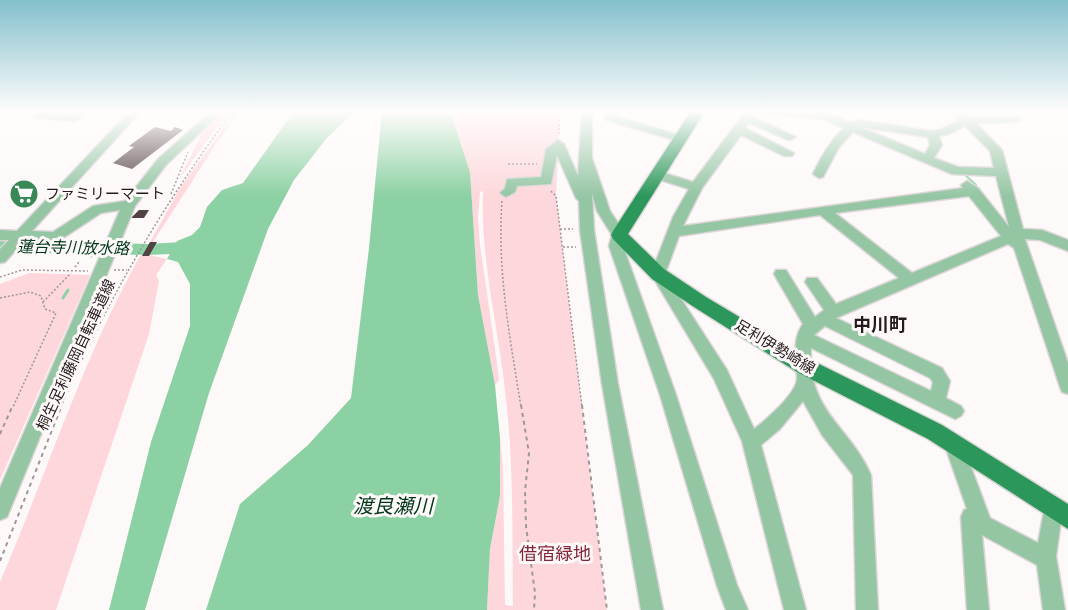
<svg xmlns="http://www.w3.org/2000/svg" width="1068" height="610" font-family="Ubuntu,'Noto Sans JP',sans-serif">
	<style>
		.green { fill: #fdd7db }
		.water { fill: #8cd1a3 }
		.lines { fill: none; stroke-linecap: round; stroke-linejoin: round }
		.stream-far1 { stroke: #8cd1a3; stroke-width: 2 }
		.stream { stroke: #8cd1a3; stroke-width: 3 }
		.river { fill: #8cd1a3; fill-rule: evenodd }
		.building { fill: #534244 }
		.minor-casing { stroke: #dbd5d6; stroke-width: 3 }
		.major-casing { stroke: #dbd5d6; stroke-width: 3 }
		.path-far1 { stroke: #9d9798; stroke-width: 1.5; stroke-dasharray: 2 2; stroke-linecap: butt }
		.path { stroke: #9d9798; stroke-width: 2; stroke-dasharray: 4 4; stroke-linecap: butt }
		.minor { fill: #95c6a4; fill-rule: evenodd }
		.major { fill: #2c975b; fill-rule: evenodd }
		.labels { text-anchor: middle; stroke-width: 6; stroke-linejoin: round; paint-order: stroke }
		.poi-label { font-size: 15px; fill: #231b1c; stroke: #fef9f9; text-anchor: start }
		.street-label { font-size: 15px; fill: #231b1c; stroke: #fef9f9 }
		.water-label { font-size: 16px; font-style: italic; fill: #003619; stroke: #fef9f9 }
		.quarter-label { font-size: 18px; font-weight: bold; fill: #231b1c; stroke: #fef9f9 }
		.near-park-label { font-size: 18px; fill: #82263a; stroke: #fef9f9 }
		.near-water-label { font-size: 20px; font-style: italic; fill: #003619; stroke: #fef9f9 }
	</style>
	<rect width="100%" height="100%" fill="#fef9f9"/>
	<path class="green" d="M 222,111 L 229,111 L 179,179 L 199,140 L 202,129 Z
		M 236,111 L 241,111 L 216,144 L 153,242 L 150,242 L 180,188 Z
		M 450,111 L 560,111 L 556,196 L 607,610 L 487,610 L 490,549 L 500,496 L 500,438 L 503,467 L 505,605 L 513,606 C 512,534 514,462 505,391 C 498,324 480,259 483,191 L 480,192 L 478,218 L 480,245 L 498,370 L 499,380 L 495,385 L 478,295 L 470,172 Z
		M 149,255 L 167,259 L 156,275 L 159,281 L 149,334 L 56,610 L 0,610 L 0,582 C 47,473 82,360 140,256 Z
		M 29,273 L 90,275 L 0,480 L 0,284 Z"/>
	<path class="water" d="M 294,111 L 355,111 L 326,139 L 294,180 L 268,229 L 209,393 L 145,610 L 109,610 L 151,442 L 190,326 L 190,284 L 178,262 L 167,259 L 177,241 L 192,235 L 200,227 L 207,207 L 222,190 L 243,183 Z
		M 382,111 L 450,111 L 470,172 L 478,295 L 495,385 L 500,438 L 500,496 L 490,549 L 487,610 L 206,610 L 240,504 L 308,445 L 351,398 L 369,248 Z"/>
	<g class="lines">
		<path class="stream-far1" d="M 964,174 L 976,185"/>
		<path class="stream" d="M 91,256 L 95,248
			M 63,298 L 68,290"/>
		<path class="river" d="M 0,240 L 150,244 L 196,241 L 202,243 L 204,247 L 202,251 L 196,253 L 146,255 L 0,252 Z"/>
	</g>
	<path class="building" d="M 155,127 L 171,131 L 175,127 L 183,130 L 132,169 L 113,163 L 134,147 L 129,146 Z
		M 139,210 L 149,210 L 144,218 L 131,218 Z
		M 150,242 L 157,242 L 149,256 L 142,256 Z"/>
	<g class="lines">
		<g class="minor-casing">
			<path id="minor" d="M 38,111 L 73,115 L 77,111 L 88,111 L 76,121 L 35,118 L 33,116 Z
				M 130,111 L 141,111 L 32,231 L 53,232 L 93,206 L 125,201 L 158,159 L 212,111 L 223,111 L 166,165 L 135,206 L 7,517 L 0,520 L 0,488 L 120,210 L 101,213 L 60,240 L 24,241 L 5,262 L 0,263 L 0,249 L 9,240 L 0,240 L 0,230 L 17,231 Z
				M 582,111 L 592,111 L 592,158 L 610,211 L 626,235 L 623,246 L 676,395 L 737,585 L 748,610 L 726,610 L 717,586 L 660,395 L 609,246 L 612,235 L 597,211 L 592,193 L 594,230 L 618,384 L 663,610 L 641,610 L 602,384 L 580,230 L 579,201 L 576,198 L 557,155 L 551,184 L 517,186 L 515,192 L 506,197 L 500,193 L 505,188 L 507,179 L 541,177 L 546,149 L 558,140 L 564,144 L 578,176 Z
				M 603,111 L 613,111 L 615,116 L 685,137 L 687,139 L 681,142 L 606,120 Z
				M 746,111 L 823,111 L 851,123 L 858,120 L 933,131 L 942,129 L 959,120 L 952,111 L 963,111 L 969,117 L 1020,117 L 1020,121 L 1016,122 L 976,123 L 1002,150 L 1023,229 L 1042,230 L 1068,240 L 1068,251 L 1040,240 L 1025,239 L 1068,363 L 1068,394 L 1062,392 L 1060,387 L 1014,248 L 1008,244 L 836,318 L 942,368 L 950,381 L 946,398 L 961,406 L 964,411 L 961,416 L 955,419 L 949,416 L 811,348 C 807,412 850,426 871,475 L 878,610 L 856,610 L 853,475 L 822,435 L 803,401 L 780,429 L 761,445 L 806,610 L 784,610 L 742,441 L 714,379 L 651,274 L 673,217 L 689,189 L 654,178 L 652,175 L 658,171 L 693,182 ZM 756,113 L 823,119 L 844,128 C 830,141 821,157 813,174 L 819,178 L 823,177 L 839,147 L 853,132 L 952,174 L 996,176 L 1009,227 L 978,188 L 967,181 L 961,185 L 963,188 L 683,226 L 702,188 L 741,135 L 784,156 L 792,156 L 794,153 L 745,128 L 749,123 L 786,139 L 790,140 L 796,137 L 753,117 ZM 965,126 L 990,151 L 994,168 L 958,167 L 934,158 L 942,145 L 939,136 L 949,134 ZM 860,127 L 928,137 L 930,145 L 925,154 ZM 969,196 L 1001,236 L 912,273 L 835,213 ZM 820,215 L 899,278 L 836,304 L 817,278 L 807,278 L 805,282 L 824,310 L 815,317 L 786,270 L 776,270 L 774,274 L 803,324 C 791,340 797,362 797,379 C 796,394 766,420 754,429 L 727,370 L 665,274 L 679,236 ZM 825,326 L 930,378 L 933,382 L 931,391 L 814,335 Z
				M 953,435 L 959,437 L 962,443 L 990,518 L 1038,543 L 1046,500 L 1053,497 L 1060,500 L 1063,507 L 1056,556 L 1065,610 L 1043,610 L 1037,565 L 982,535 L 989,610 L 967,610 L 961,517 L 964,510 L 967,509 L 944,443 L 947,437 Z"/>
		</g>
		<g class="major-casing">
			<path id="major" d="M 691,111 L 705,111 L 628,234 L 664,269 L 706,297 L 811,360 L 942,425 L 1068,504 L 1068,529 L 928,439 L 797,372 L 694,307 L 652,279 L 613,239 L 611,235 L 613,231 Z"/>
		</g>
		<path class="path-far1" d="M 559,134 L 560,111
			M 508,164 L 537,164
			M 551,191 L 556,196 L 582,407
			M 171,194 L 188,152
			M 502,201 C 497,271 510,338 521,407
			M 560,229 L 573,229
			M 563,247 L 576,247
			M 75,267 L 79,262
			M 114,270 L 127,270
			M 0,277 L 22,270 L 88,271
			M 0,298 L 30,292 L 41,296 L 45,309 L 56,313 L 13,407
			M 43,302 L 71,273
			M 61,407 C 106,301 164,203 233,111"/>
		<path class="path" d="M 521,405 L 529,453 L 525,491 L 526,526 L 535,593 L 534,610
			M 582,405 L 607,610
			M 0,434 L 13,405
			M 0,561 L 62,405"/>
		<use href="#minor" class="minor"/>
		<use href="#major" class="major"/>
	</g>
	<linearGradient id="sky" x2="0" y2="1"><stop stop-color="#83c0cc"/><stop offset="0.57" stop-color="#fffcfc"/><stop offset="1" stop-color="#fffcfc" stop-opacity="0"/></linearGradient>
	<rect width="1068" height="196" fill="url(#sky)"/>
	<defs>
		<g id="supermarket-disc" transform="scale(1.5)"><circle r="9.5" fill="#398858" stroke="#fef9f9"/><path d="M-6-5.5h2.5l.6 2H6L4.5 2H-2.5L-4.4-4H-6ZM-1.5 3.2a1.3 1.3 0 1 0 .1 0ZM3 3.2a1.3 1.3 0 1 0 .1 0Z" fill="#fff"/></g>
	</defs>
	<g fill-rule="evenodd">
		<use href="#supermarket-disc" x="24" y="194"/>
	</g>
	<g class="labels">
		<g class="poi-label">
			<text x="45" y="199">ファミリーマート</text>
		</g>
		<g class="street-label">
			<text transform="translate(775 347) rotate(31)" y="5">足利伊勢崎線</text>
			<text transform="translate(76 355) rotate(-65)" y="5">桐生足利藤岡自転車道線</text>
		</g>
		<g class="water-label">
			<text transform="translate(73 247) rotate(1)" y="6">蓮台寺川放水路</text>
		</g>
		<g class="quarter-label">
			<text x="880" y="331">中川町</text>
		</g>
		<g class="near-park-label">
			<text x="555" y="560">借宿緑地</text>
		</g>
		<g class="near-water-label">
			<text x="393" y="513">渡良瀬川</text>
		</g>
	</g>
</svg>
